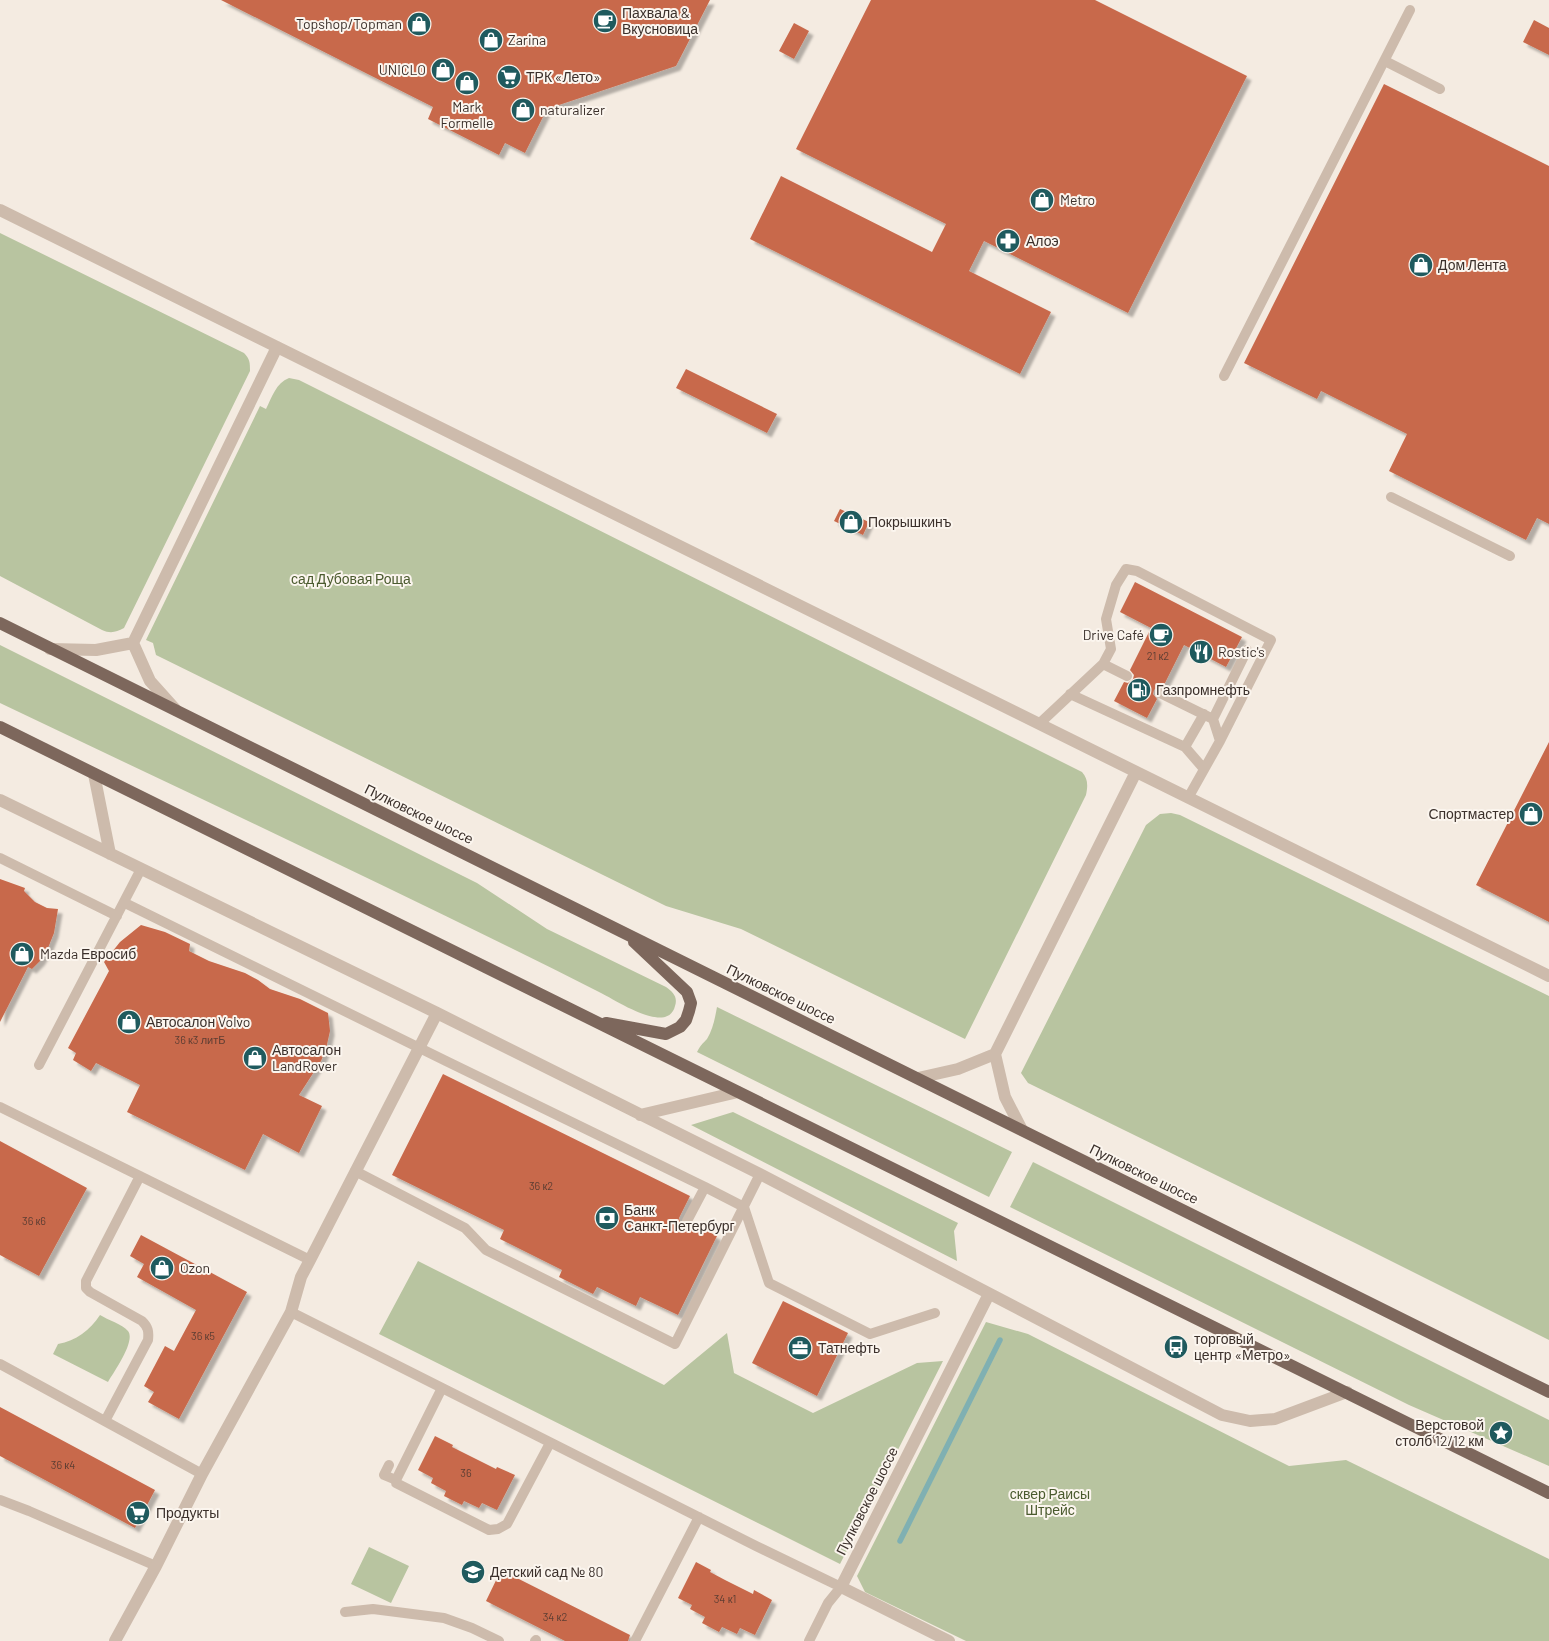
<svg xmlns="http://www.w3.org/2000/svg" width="1549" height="1641" font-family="Barlow,sans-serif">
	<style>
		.green { fill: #b8c4a0 }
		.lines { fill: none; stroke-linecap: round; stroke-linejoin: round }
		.stream { stroke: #7fb0b2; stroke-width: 5.5 }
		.building { fill: #c8694b; filter: url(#shadow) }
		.lane { stroke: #cdbbac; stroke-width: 10 }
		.street { stroke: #cdbbac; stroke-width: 12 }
		.primary { stroke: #7d675c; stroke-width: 12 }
		.labels { text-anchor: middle; stroke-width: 4; stroke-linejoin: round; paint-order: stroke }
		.number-label { font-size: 11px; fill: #5e3e33 }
		.poi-label { font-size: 14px; fill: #3b302b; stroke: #fbf5ee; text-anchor: start }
		.park-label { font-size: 14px; fill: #4a5a2e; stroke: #fbf5ee }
		.street-label { font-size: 14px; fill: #3b302b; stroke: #fbf5ee }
	</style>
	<defs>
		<filter id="shadow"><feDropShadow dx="4.5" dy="4.5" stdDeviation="1" flood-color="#0004"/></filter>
	</defs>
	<rect width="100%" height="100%" fill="#f4ebe1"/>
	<path class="green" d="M 0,233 L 244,353 C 250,359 250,363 250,371 L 124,628 C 116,632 111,634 102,630 L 0,576 Z
		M 289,378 L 299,380 L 1082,772 C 1088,779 1088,785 1086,795 L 965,1039 L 741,929 L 666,906 L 156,655 L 153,643 L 146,640 L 260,406 L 266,409 C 272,397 276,383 289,378 Z
		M 0,645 L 477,883 L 547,929 L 666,987 C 673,992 678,997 675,1006 C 668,1035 617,1001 601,993 C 403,893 201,799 0,703 Z
		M 1171,813 L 1180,815 L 1549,996 L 1549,1340 L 1355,1243 L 1028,1083 L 1021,1073 L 1146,825 L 1160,814 Z
		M 717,1007 L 1012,1152 L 989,1197 L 697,1052 C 700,1046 703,1043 707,1039 C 713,1029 715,1018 717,1007 Z
		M 733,1112 L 958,1223 L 954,1231 L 957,1261 L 691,1125 Z
		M 1033,1162 L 1549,1420 L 1549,1466 L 1409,1405 L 1010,1207 Z
		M 418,1261 L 664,1385 L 727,1333 L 734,1373 L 813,1413 L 917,1363 L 943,1361 L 840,1564 L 379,1334 Z
		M 100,1315 C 108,1320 122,1324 128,1331 C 136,1341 114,1372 108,1382 L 53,1354 L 58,1344 C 76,1341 90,1330 100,1315 Z
		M 986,1322 L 1028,1334 L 1289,1466 L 1346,1460 L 1549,1559 L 1549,1641 L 966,1641 L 865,1592 L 857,1576 Z
		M 369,1547 L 409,1566 L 391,1603 L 351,1584 Z"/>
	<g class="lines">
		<path class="stream" d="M 900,1541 L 1000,1340"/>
	</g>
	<path class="building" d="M 221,0 L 710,0 L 676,66 L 547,109 L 525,153 L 505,143 L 499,155 L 428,119 L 433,107 Z
		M 871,0 L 1095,0 L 1247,76 L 1128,313 L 984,241 L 969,271 L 1051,312 L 1020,374 L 750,239 L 781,176 L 932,252 L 946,224 L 796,149 Z
		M 1534,20 L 1549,28 L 1549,55 L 1523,42 Z
		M 794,23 L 809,31 L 794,59 L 779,51 Z
		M 1384,84 L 1549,166 L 1549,524 L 1537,518 L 1526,540 L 1389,471 L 1407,434 L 1321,391 L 1317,399 L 1244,363 Z
		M 686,369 L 777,414 L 767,433 L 676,388 Z
		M 840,509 L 869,522 L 863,535 L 834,521 Z
		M 1135,582 L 1242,637 L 1226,667 L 1184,645 L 1163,687 L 1159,686 L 1154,690 L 1153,694 L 1157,699 L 1147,718 L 1114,701 L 1124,682 L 1128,683 L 1133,679 L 1134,675 L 1130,670 L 1151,628 L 1120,612 Z
		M 1549,742 L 1549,922 L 1476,885 Z
		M 0,879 L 25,888 L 24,891 L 35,902 L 47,908 L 58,909 L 54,933 L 48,948 L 40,961 L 32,969 L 28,967 L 0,1022 Z
		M 141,925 L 165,932 L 190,944 L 189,951 L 209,961 L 245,973 L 258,980 L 270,989 L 300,999 L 328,1013 L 330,1031 L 326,1049 L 321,1061 L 299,1095 L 322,1106 L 299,1153 L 263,1134 L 245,1170 L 127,1112 L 140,1085 L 96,1063 L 91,1071 L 73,1060 L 76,1053 L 68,1048 L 109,971 L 104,962 L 120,942 Z
		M 443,1074 L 690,1196 L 679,1218 L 681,1225 L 688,1228 L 693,1224 L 717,1236 L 678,1315 L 640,1297 L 636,1306 L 597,1287 L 593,1294 L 559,1277 L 562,1270 L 500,1239 L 504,1230 L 392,1175 Z
		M 0,1141 L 87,1188 L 39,1276 L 0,1255 Z
		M 141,1235 L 247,1292 L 179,1419 L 148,1402 L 154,1392 L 144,1386 L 165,1346 L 174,1351 L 196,1310 L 137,1277 L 144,1264 L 130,1256 Z
		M 783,1301 L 848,1333 L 817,1396 L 752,1363 Z
		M 0,1407 L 155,1490 L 135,1528 L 0,1456 Z
		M 435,1436 L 453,1445 L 452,1447 L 496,1469 L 497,1467 L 515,1475 L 497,1510 L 482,1503 L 479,1508 L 464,1501 L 462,1505 L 444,1496 L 446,1491 L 431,1483 L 433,1478 L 418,1470 Z
		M 696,1562 L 711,1570 L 710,1572 L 725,1580 L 753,1594 L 754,1590 L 772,1600 L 755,1635 L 740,1628 L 737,1634 L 722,1627 L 719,1632 L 702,1623 L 705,1617 L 690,1609 L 692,1605 L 678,1598 Z
		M 501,1570 L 630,1635 L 628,1641 L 565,1641 L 486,1601 Z"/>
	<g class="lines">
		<path class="lane" d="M 1385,61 L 1440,89
			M 1224,376 L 1410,10
			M 1391,497 L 1510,556
			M 1103,664 L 1111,649 L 1106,619 L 1116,585 L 1126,569 L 1137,571 L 1271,640 L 1220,741 L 1188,798
			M 1160,693 L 1213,719 L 1220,741
			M 1070,694 L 1185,747 L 1204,769
			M 1213,719 L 1247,650
			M 1039,724 L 1103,664 L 1127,676
			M 1185,747 L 1204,714
			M 0,858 L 117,916
			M 125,903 L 446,1061 L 705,1187
			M 39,1065 L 141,869
			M 0,1107 L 310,1260
			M 355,1171 L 465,1228 L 486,1250 L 675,1344 L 760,1174
			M 687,1221 L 705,1187 L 744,1207 L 769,1283 L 870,1334 L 935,1313
			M 291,1312 L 756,1546 L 841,1587 L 828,1603 L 809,1641
			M 0,1364 L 202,1474
			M 442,1388 L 396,1480 L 396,1483 L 489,1530 L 498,1529 L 507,1524 L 550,1443
			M 105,1421 L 148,1340 C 149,1331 148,1327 142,1321 L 90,1292 L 86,1288 L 86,1281 L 140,1176
			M 389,1465 L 384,1475 L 396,1480
			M 0,1500 L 29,1511 L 156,1566
			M 345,1612 L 373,1609 L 444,1618 L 472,1628 L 499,1641
			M 535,1641 L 536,1640
			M 635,1641 L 699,1517"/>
		<path class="street" d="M 0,210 L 1549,976
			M 50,649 L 96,650 L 133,643
			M 176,710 L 150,681 L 133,643 L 277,347
			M 94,774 L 110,854
			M 0,800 L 437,1013 L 760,1174 L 1222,1415 L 1250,1421 L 1275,1419 L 1347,1392
			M 995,1054 L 1005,1097 L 1022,1130
			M 918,1078 L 958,1069 L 995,1054 L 1136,772
			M 640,1115 L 738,1092
			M 115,1641 L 156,1566 L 202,1474 L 291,1312 L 301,1277 L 310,1260 L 437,1013
			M 949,1641 L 841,1587 L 989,1294"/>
		<path class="primary" d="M 0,623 L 1549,1392
			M 0,727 L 1549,1493
			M 606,1023 L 666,1034 L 680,1027 L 686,1020 L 689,1011 L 691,1003 L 687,992 L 634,942"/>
	</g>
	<defs>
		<g id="cafe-disc" transform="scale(1.25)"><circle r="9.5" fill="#1f5a5e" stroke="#fbf5ee"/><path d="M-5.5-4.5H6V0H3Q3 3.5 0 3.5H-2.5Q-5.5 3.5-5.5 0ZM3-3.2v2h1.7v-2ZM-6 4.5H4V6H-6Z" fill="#fff"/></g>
		<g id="shop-disc" transform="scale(1.25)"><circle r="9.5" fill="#1f5a5e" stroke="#fbf5ee"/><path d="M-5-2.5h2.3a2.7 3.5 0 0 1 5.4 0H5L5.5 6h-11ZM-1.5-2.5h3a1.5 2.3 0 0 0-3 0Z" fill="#fff"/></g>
		<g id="supermarket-disc" transform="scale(1.25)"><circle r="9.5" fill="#1f5a5e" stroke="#fbf5ee"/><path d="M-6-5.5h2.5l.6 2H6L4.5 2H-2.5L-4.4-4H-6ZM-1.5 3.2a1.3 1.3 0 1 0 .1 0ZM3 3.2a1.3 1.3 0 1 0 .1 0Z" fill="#fff"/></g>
		<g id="pharmacy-disc" transform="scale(1.25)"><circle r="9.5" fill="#1f5a5e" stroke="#fbf5ee"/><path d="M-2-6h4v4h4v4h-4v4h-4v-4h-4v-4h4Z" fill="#fff"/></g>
		<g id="restaurant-disc" transform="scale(1.25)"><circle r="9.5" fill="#1f5a5e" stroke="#fbf5ee"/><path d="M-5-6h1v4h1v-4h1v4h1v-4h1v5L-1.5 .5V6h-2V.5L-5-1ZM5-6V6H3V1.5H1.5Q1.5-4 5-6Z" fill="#fff"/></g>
		<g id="fuel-disc" transform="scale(1.25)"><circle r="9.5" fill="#1f5a5e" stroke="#fbf5ee"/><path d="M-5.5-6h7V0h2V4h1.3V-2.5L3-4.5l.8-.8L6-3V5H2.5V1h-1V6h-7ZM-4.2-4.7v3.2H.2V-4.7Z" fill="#fff"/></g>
		<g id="bank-disc" transform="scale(1.25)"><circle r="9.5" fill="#1f5a5e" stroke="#fbf5ee"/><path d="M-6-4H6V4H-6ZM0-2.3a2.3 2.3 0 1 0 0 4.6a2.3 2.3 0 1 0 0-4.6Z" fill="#fff"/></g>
		<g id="bus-disc" transform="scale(1.25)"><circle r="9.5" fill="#1f5a5e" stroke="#fbf5ee"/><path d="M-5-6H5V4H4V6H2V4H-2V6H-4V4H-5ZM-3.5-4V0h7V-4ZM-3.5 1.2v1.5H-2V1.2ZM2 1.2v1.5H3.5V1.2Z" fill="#fff"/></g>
		<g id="office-disc" transform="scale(1.25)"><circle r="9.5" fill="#1f5a5e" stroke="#fbf5ee"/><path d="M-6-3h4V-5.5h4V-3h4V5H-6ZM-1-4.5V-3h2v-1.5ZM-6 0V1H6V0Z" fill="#fff"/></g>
		<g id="sight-disc" transform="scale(1.25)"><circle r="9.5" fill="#1f5a5e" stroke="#fbf5ee"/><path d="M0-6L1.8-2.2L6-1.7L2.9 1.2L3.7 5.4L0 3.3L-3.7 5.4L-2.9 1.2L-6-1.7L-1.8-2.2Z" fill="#fff"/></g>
		<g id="school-disc" transform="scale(1.25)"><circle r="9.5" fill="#1f5a5e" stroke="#fbf5ee"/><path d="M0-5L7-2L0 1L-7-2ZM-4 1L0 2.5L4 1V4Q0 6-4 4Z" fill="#fff"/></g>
	</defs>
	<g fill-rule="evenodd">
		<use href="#cafe-disc" x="605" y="21"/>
		<use href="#shop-disc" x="419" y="24"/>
		<use href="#shop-disc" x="491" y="40"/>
		<use href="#shop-disc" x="443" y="70"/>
		<use href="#supermarket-disc" x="509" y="77"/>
		<use href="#shop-disc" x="467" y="83"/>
		<use href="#shop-disc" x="523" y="110"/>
		<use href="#shop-disc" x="1042" y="200"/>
		<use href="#pharmacy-disc" x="1008" y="241"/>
		<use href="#shop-disc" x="1421" y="265"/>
		<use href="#shop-disc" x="851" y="522"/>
		<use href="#cafe-disc" x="1161" y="635"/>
		<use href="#restaurant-disc" x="1201" y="652"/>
		<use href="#fuel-disc" x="1139" y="690"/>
		<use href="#shop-disc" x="1531" y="814"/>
		<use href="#shop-disc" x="22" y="954"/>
		<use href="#shop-disc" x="129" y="1022"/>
		<use href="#shop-disc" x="255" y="1058"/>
		<use href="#bank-disc" x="607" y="1218"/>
		<use href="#shop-disc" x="162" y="1268"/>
		<use href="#bus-disc" x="1176" y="1347"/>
		<use href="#office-disc" x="800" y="1348"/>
		<use href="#sight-disc" x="1501" y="1433"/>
		<use href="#supermarket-disc" x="138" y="1513"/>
		<use href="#school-disc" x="473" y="1572"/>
	</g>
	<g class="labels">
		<g class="number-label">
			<text x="1158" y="660">21 к2</text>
			<text x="200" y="1044">36 к3 литБ</text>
			<text x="541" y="1190">36 к2</text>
			<text x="34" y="1225">36 к6</text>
			<text x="203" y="1340">36 к5</text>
			<text x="63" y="1469">36 к4</text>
			<text x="466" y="1477">36</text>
			<text x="725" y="1603">34 к1</text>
			<text x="555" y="1621">34 к2</text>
		</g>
		<g class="poi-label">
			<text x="622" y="18">Пахвала &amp;<tspan x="622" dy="16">Вкусновица</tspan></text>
			<text x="402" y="29" text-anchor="end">Topshop/Topman</text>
			<text x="508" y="45">Zarina</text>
			<text x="426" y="75" text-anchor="end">UNICLO</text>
			<text x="526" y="82">ТРК «Лето»</text>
			<text x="467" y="112" text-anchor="middle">Mark<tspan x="467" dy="16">Formelle</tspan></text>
			<text x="540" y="115">naturalizer</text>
			<text x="1060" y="205">Metro</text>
			<text x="1026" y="246">Алоэ</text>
			<text x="1438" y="270">Дом Лента</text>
			<text x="868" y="527">Покрышкинъ</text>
			<text x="1144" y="640" text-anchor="end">Drive Café</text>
			<text x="1218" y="657">Rostic's</text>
			<text x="1156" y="695">Газпромнефть</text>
			<text x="1514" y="819" text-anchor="end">Спортмастер</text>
			<text x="40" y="959">Mazda Евросиб</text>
			<text x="146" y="1027">Автосалон Volvo</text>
			<text x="272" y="1055">Автосалон<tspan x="272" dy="16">LandRover</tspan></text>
			<text x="624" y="1215">Банк<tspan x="624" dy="16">Санкт-Петербург</tspan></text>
			<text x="180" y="1273">Ozon</text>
			<text x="1194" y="1344">торговый<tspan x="1194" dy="16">центр «Метро»</tspan></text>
			<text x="818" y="1353">Татнефть</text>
			<text x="1484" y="1430" text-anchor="end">Верстовой<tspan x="1484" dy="16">столб 12/12 км</tspan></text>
			<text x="156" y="1518">Продукты</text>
			<text x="490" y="1577">Детский сад № 80</text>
		</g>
		<g class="park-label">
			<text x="351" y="584">сад Дубовая Роща</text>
			<text x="1050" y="1499">сквер Раисы<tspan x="1050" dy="16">Штрейс</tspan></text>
		</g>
		<g class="street-label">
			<text transform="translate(419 814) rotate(26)" y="5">Пулковское шоссе</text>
			<text transform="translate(781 994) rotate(26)" y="5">Пулковское шоссе</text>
			<text transform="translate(1144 1174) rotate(26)" y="5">Пулковское шоссе</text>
			<text transform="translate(867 1501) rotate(-63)" y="5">Пулковское шоссе</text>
		</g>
	</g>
</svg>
